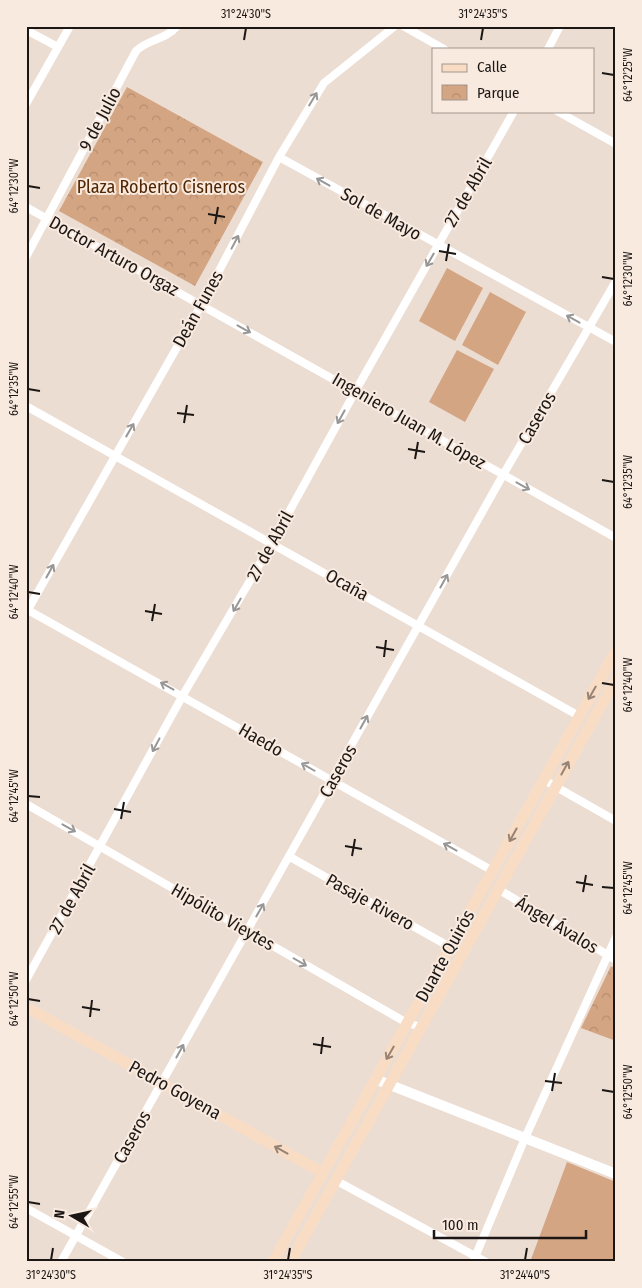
<svg xmlns="http://www.w3.org/2000/svg" width="642" height="1288" font-family="'Fira Sans Condensed',sans-serif">
	<style>
		.park { fill: url(#park-crowns) }
		.garden { fill: #d4a583 }
		.lines { fill: none; stroke-linecap: round; stroke-linejoin: round }
		.minor { stroke: #fff; stroke-width: 8 }
		.tertiary { stroke: #fff; stroke-width: 10 }
		.secondary { stroke: #f9dcc4; stroke-width: 11 }
		.oneway { stroke: #999795 }
		.oneway2 { stroke: #968375 }
		.ticks { fill: none; stroke: #1c1714; stroke-width: 2 }
		.labels { text-anchor: middle; stroke-width: 4; stroke-linejoin: round; paint-order: stroke }
		.street-label { font-size: 18px; fill: #1c1714; stroke: #f9eae0 }
		.park-label { font-size: 18px; fill: #512600; stroke: #f9eae0 }
		.neatline { fill: none; stroke: #1c1714; stroke-width: 2 }
		.ticks-label { font-size: 12px; text-anchor: middle; fill: #1c1714 }
	</style>
	<defs>
		<pattern id="park-crowns" width="20" height="18" patternUnits="userSpaceOnUse" patternTransform="scale(1.25)"><rect width="20" height="18" fill="#d4a583"/><path d="M2 6a3 3 0 1 1 6 0M12 15a3 3 0 1 1 6 0" fill="none" stroke="#b58d70"/></pattern>
	</defs>
	<rect width="100%" height="100%" fill="#ecddd3"/>
	<path class="park" d="M 127,87 L 263,162 L 195,286 L 59,211 Z
		M 611,966 L 616,969 L 616,1041 L 581,1028 Z"/>
	<path class="garden" d="M 447,268 L 483,288 L 455,341 L 419,321 Z
		M 490,292 L 526,312 L 498,365 L 462,345 Z
		M 457,350 L 494,369 L 465,422 L 429,402 Z
		M 567,1162 L 616,1182 L 616,1262 L 530,1262 Z"/>
	<g class="lines">
		<path class="minor" d="M 403,26 L 444,49
			M 26,30 L 58,47
			M 548,49 L 560,26
			M 26,104 L 70,26
			M 557,111 L 616,144
			M 279,157 L 616,342
			M 26,207 L 616,538
			M 26,257 L 136,51 C 148,39 166,40 177,26
			M 26,406 L 579,716
			M 26,609 L 493,871
			M 26,613 L 201,305 L 279,157 L 324,83 L 395,26
			M 544,780 L 616,821
			M 26,804 L 407,1023 L 421,1027
			M 290,857 L 450,947
			M 498,889 L 616,960
			M 26,980 L 183,695 L 272,543 L 356,390 L 514,111
			M 335,1180 L 486,1262
			M 26,1208 L 123,1262
			M 61,1262 L 503,475 L 616,281
			M 473,1262 L 525,1138 L 616,937"/>
		<path class="tertiary" d="M 375,1079 L 616,1174"/>
		<path class="secondary" d="M 26,1007 L 323,1173
			M 273,1262 L 616,651
			M 290,1262 L 616,679"/>
	</g>
	<defs><path id="oneway-shaft" d="M-6 0H5M1.5-3L5.5 0L1.5 3" fill="none" stroke-width="1.6" stroke-linecap="round" stroke-linejoin="round" transform="scale(1.25)"/></defs>
	<g class="oneway">
		<use href="#oneway-shaft" transform="translate(313 99) rotate(-59)"/>
		<use href="#oneway-shaft" transform="translate(323 182) rotate(-151)"/>
		<use href="#oneway-shaft" transform="translate(235 242) rotate(-62)"/>
		<use href="#oneway-shaft" transform="translate(430 260) rotate(120)"/>
		<use href="#oneway-shaft" transform="translate(573 319) rotate(-151)"/>
		<use href="#oneway-shaft" transform="translate(244 329) rotate(29)"/>
		<use href="#oneway-shaft" transform="translate(341 417) rotate(119)"/>
		<use href="#oneway-shaft" transform="translate(130 430) rotate(-60)"/>
		<use href="#oneway-shaft" transform="translate(523 486) rotate(29)"/>
		<use href="#oneway-shaft" transform="translate(50 571) rotate(-61)"/>
		<use href="#oneway-shaft" transform="translate(444 581) rotate(-61)"/>
		<use href="#oneway-shaft" transform="translate(237 605) rotate(120)"/>
		<use href="#oneway-shaft" transform="translate(167 686) rotate(-151)"/>
		<use href="#oneway-shaft" transform="translate(364 722) rotate(-61)"/>
		<use href="#oneway-shaft" transform="translate(156 745) rotate(118)"/>
		<use href="#oneway-shaft" transform="translate(308 767) rotate(-150)"/>
		<use href="#oneway-shaft" transform="translate(69 828) rotate(29)"/>
		<use href="#oneway-shaft" transform="translate(450 847) rotate(-151)"/>
		<use href="#oneway-shaft" transform="translate(260 910) rotate(-60)"/>
		<use href="#oneway-shaft" transform="translate(300 962) rotate(30)"/>
		<use href="#oneway-shaft" transform="translate(180 1051) rotate(-61)"/>
	</g>
	<g class="oneway2">
		<use href="#oneway-shaft" transform="translate(592 693) rotate(120)"/>
		<use href="#oneway-shaft" transform="translate(565 768) rotate(-61)"/>
		<use href="#oneway-shaft" transform="translate(513 835) rotate(119)"/>
		<use href="#oneway-shaft" transform="translate(390 1053) rotate(120)"/>
		<use href="#oneway-shaft" transform="translate(281 1150) rotate(-151)"/>
	</g>
	<path class="ticks" d="M 244,40 L 246,28M 481,40 L 483,28M 602,73 L 614,75M 28,186 L 40,188M 208,214 L 225,217M 215,224 L 218,207M 439,251 L 456,254M 446,261 L 449,244M 602,277 L 614,279M 28,389 L 40,391M 177,413 L 194,415M 184,423 L 187,405M 408,449 L 425,452M 415,459 L 418,442M 602,480 L 614,482M 28,592 L 40,594M 145,611 L 162,614M 152,621 L 155,604M 376,647 L 394,650M 384,657 L 386,640M 602,683 L 614,685M 28,796 L 40,797M 114,809 L 131,812M 121,819 L 124,802M 345,846 L 362,849M 352,856 L 355,839M 576,882 L 593,885M 602,887 L 614,888M 583,892 L 586,875M 28,999 L 40,1001M 82,1007 L 100,1010M 90,1017 L 92,1000M 313,1044 L 331,1047M 321,1054 L 323,1037M 545,1081 L 562,1083M 602,1090 L 614,1092M 552,1091 L 555,1073M 28,1202 L 40,1204M 51,1260 L 53,1248M 288,1260 L 290,1248M 525,1260 L 527,1248"/>
	<g class="labels">
		<g class="street-label">
			<text transform="translate(100 119) rotate(-62)" y="6">9 de Julio</text>
			<text transform="translate(468 192) rotate(-60)" y="6">27 de Abril</text>
			<text transform="translate(381 214) rotate(29)" y="6">Sol de Mayo</text>
			<text transform="translate(114 256) rotate(29)" y="6">Doctor Arturo Orgaz</text>
			<text transform="translate(198 309) rotate(-61)" y="6">Deán Funes</text>
			<text transform="translate(537 418) rotate(-60)" y="6">Caseros</text>
			<text transform="translate(409 421) rotate(30)" y="6">Ingeniero Juan M. López</text>
			<text transform="translate(270 546) rotate(-61)" y="6">27 de Abril</text>
			<text transform="translate(347 585) rotate(29)" y="6">Ocaña</text>
			<text transform="translate(261 740) rotate(30)" y="6">Haedo</text>
			<text transform="translate(338 771) rotate(-61)" y="6">Caseros</text>
			<text transform="translate(72 899) rotate(-61)" y="6">27 de Abril</text>
			<text transform="translate(370 902) rotate(29)" y="6">Pasaje Rivero</text>
			<text transform="translate(223 917) rotate(30)" y="6">Hipólito Vieytes</text>
			<text transform="translate(557 925) rotate(31)" y="6">Ángel Ávalos</text>
			<text transform="translate(445 956) rotate(-61)" y="6">Duarte Quirós</text>
			<text transform="translate(175 1090) rotate(29)" y="6">Pedro Goyena</text>
			<text transform="translate(132 1137) rotate(-61)" y="6">Caseros</text>
		</g>
		<g class="park-label">
			<text x="161" y="193">Plaza Roberto Cisneros</text>
		</g>
	</g>
	<rect width="642" height="1288" fill="none" stroke="#f9eae0" stroke-width="55"/>
	<rect x="432" y="48" width="162" height="65" fill="#f9eae0" stroke="#a1968e"/>
	<rect x="442" y="64" width="25" height="8" fill="#f9dcc4" stroke="#a1968e"/>
	<text x="477" y="72" font-size="15" fill="#1c1714">Calle</text>
	<rect x="442" y="85" width="25" height="15" fill="url(#park-crowns)" stroke="#a1968e"/>
	<text x="477" y="98" font-size="15" fill="#1c1714">Parque</text>
	<g transform="translate(72 1216) rotate(279)" stroke="#f9eae0" stroke-width="4" paint-order="stroke">
	<path d="M0-4L9 19L0 12L-9 19Z" fill="#1c1714"/>
	<text y="-8" font-size="14" font-weight="bold" text-anchor="middle" fill="#1c1714">N</text>
	</g>
	<path d="M434 1230v8h152v-8" fill="none" stroke="#1c1714" stroke-width="2.5"/>
	<text x="442" y="1230" font-size="15" fill="#1c1714" stroke="#f9eae0" stroke-width="4" paint-order="stroke">100 m</text>
	<rect x="28" y="28" width="586" height="1232" class="neatline"/>
	<g class="ticks-label">
		<text x="246" y="18">31°24'30"S</text>
		<text x="483" y="18">31°24'35"S</text>
		<text transform="translate(628 75) rotate(-90)" y="4">64°12'25"W</text>
		<text transform="translate(14 186) rotate(-90)" y="4">64°12'30"W</text>
		<text transform="translate(628 279) rotate(-90)" y="4">64°12'30"W</text>
		<text transform="translate(14 389) rotate(-90)" y="4">64°12'35"W</text>
		<text transform="translate(628 482) rotate(-90)" y="4">64°12'35"W</text>
		<text transform="translate(14 592) rotate(-90)" y="4">64°12'40"W</text>
		<text transform="translate(628 685) rotate(-90)" y="4">64°12'40"W</text>
		<text transform="translate(14 796) rotate(-90)" y="4">64°12'45"W</text>
		<text transform="translate(628 888) rotate(-90)" y="4">64°12'45"W</text>
		<text transform="translate(14 999) rotate(-90)" y="4">64°12'50"W</text>
		<text transform="translate(628 1092) rotate(-90)" y="4">64°12'50"W</text>
		<text transform="translate(14 1202) rotate(-90)" y="4">64°12'55"W</text>
		<text x="51" y="1279">31°24'30"S</text>
		<text x="288" y="1279">31°24'35"S</text>
		<text x="525" y="1279">31°24'40"S</text>
	</g>
</svg>
